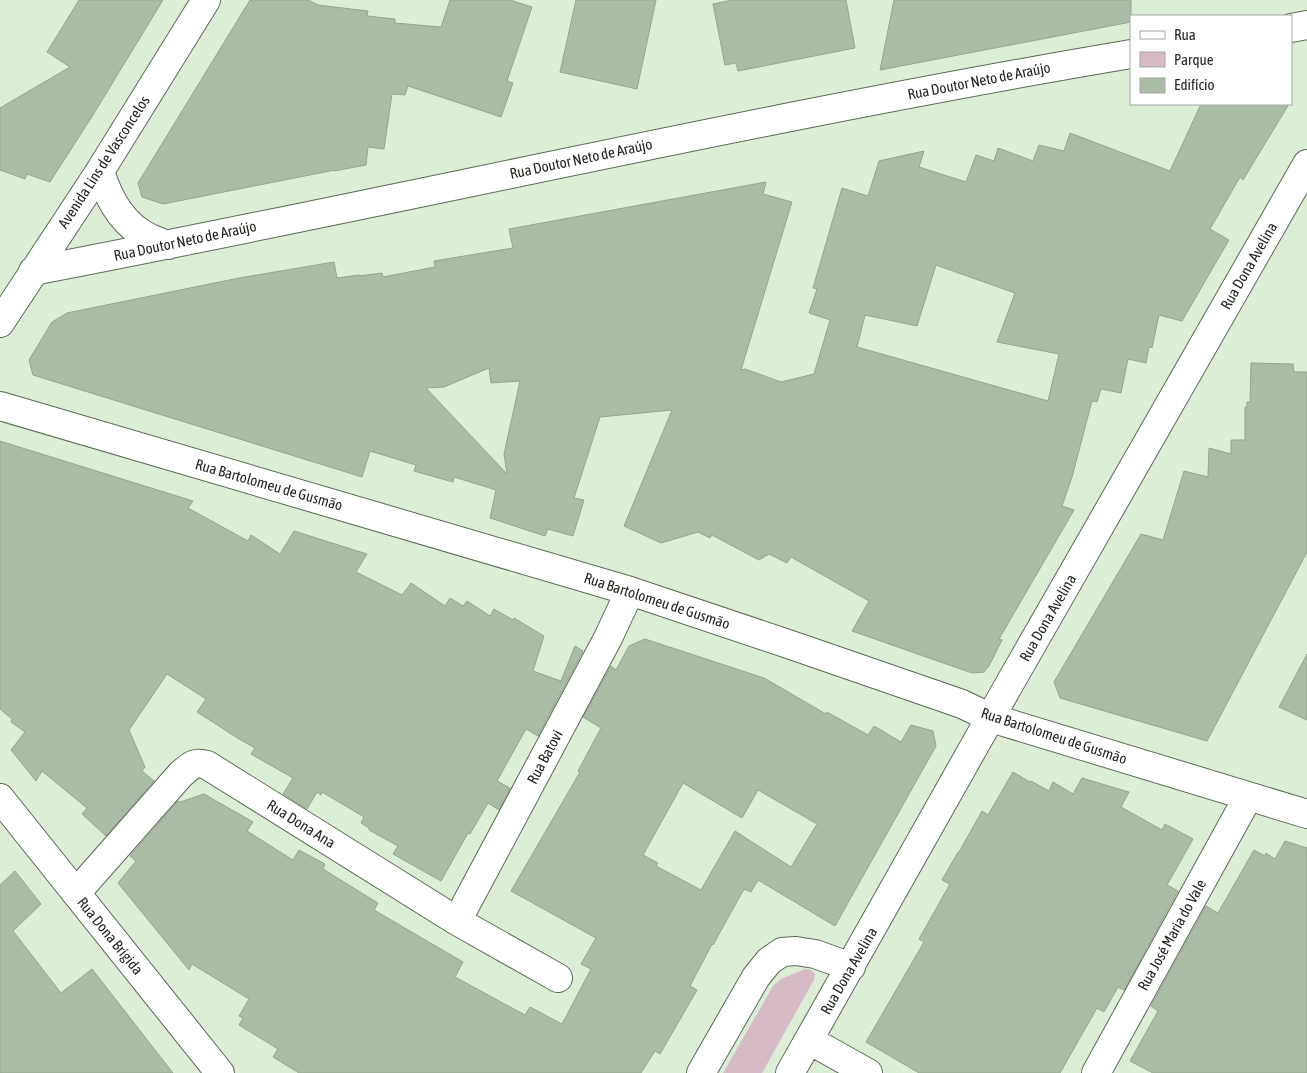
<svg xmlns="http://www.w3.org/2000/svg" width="1307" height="1073" font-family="'Asap Condensed',sans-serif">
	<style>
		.green { fill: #d6bac6 }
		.building { fill: #abbca6; stroke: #94a58f; fill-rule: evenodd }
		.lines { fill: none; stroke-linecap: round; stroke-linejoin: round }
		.street-casing { stroke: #5b6a55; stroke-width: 30 }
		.secondary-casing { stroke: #5b6a55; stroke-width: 30 }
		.street { stroke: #fff; stroke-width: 28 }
		.secondary { stroke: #fff; stroke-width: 28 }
		.labels { text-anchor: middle; stroke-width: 4; stroke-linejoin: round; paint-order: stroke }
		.street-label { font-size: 15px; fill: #1e241c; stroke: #fff }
	</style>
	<rect width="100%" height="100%" fill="#dceed6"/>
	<path class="green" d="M 805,969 L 811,970 L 815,974 L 814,980 L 762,1073 L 723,1073 L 773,986 L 781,979 Z"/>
	<path class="building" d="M 79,0 L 163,0 L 93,115 L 50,182 L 27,174 L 25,179 L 0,170 L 0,108 L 70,67 L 47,52 Z
		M 250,0 L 308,0 L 318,5 L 368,11 L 367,16 L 395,19 L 395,23 L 441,27 L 450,0 L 510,0 L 532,7 L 507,81 L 513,83 L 501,117 L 408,86 L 405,95 L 392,94 L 384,149 L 368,147 L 366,165 L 334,171 L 335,170 L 163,204 L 142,197 L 138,183 Z
		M 576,0 L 656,0 L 637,89 L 560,72 Z
		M 732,0 L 846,0 L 855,48 L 738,71 L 736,63 L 725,65 L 713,4 Z
		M 894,0 L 1131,0 L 1131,22 L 880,70 Z
		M 1201,104 L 1289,104 L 1243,180 L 1240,177 L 1210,229 L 1229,240 L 1182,321 L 1159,315 L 1152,348 L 1149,347 L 1146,363 L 1128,359 L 1121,393 L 1101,389 L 1097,402 L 1092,401 L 1072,477 L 1062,506 L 1074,510 L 999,639 L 1002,640 L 989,666 L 984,672 L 974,673 L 969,672 L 852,631 L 869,601 L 791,557 L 787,563 L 769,554 L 759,560 L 712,535 L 710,538 L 698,532 L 661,543 L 624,526 L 672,410 L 600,417 L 574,498 L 584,500 L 573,536 L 548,529 L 545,536 L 490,518 L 496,490 L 454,477 L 453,482 L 414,471 L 416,465 L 370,451 L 362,477 L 33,375 L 29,360 L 52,322 L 67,313 L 239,278 L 334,262 L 337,278 L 359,275 L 359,276 L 382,273 L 383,277 L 435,267 L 434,261 L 513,248 L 509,229 L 766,182 L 763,194 L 792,202 L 741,370 L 745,369 L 781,382 L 814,374 L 830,320 L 809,313 L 817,289 L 813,288 L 842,188 L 868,196 L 879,161 L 924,151 L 919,167 L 966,182 L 976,155 L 994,161 L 998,148 L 1033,161 L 1039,145 L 1064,151 L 1070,133 L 1170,171 ZM 936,265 L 1015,293 L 997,342 L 1059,354 L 1048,401 L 857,347 L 865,315 L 917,326 ZM 489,368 L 491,383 L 520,381 L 504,454 L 507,474 L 426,388 L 444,387 Z
		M 1251,363 L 1293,364 L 1294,372 L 1307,372 L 1307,552 L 1207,741 L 1060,698 L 1054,682 L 1141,534 L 1163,540 L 1184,471 L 1208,477 L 1209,448 L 1231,454 L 1231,440 L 1245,440 L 1245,407 L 1247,407 L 1247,402 L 1250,402 Z
		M 0,441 L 193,501 L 188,508 L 248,541 L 251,535 L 280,554 L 294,531 L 367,554 L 356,572 L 402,595 L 411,583 L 445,606 L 450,598 L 463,606 L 467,601 L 490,616 L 494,609 L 513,620 L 514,618 L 544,636 L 533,671 L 561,681 L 575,646 L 583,651 L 538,736 L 526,729 L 497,781 L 510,788 L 499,810 L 488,803 L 470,834 L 468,833 L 441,881 L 393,854 L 398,846 L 369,830 L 369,828 L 361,823 L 364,817 L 322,792 L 321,795 L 317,792 L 307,809 L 283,794 L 293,778 L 251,754 L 255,748 L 239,739 L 197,712 L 206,699 L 167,674 L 129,730 L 145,767 L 142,771 L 154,781 L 106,836 L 82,814 L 87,808 L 42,771 L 36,781 L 11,750 L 25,732 L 11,722 L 12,719 L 0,709 Z
		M 645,639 L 764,678 L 826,714 L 827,712 L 868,735 L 874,726 L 901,742 L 911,725 L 933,731 L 936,746 L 835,926 L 758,880 L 751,892 L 744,889 L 713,945 L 712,944 L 690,986 L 697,990 L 660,1054 L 655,1051 L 641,1073 L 299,1073 L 273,1057 L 278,1049 L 239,1025 L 243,1018 L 239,1016 L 249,999 L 192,964 L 189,970 L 118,883 L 136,861 L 130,856 L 178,801 L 180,802 L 204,794 L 253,822 L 247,831 L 293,860 L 299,850 L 325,864 L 323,869 L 378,903 L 374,910 L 463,962 L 455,977 L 525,1015 L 530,1007 L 562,1024 L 591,969 L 581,964 L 596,938 L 511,891 L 580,772 L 578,771 L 601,728 L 583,717 L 611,666 L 616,670 L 629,646 ZM 683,783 L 742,818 L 758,790 L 817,824 L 791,867 L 735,831 L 701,890 L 656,866 L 658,863 L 643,855 Z
		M 1307,654 L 1307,720 L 1279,707 Z
		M 1013,772 L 1030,782 L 1031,781 L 1049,791 L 1053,782 L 1073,794 L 1082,778 L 1129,792 L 1121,807 L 1162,830 L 1165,824 L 1193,839 L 1167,885 L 1178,891 L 1124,990 L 1118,987 L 1104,1012 L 1097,1008 L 1060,1073 L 919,1073 L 866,1042 L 924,942 L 919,939 L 950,884 L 942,880 L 958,852 L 959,852 L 982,811 L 988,815 Z
		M 1285,841 L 1307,848 L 1307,1073 L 1153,1073 L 1130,1061 L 1158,1011 L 1151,1006 L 1206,906 L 1218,913 L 1254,850 L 1265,856 L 1266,853 L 1275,859 Z
		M 15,871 L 41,904 L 13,931 L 61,993 L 92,969 L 173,1073 L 0,1073 L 0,885 Z"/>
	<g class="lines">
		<g class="street-casing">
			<path id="street" d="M 0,406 L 630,591 L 794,646 L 962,704 L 991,718 L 1307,814
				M 76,893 L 181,774 C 191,766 194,761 207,765 L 457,921 L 558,978
				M 457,921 L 608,638 L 630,591
				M 809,1040 L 868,1073
				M 701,1073 L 756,977 L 769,961 L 782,952 L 796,951 L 815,954 L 851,967
				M 790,1073 L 1006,690 L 1307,164
				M 1096,1073 L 1248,797"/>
		</g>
		<g class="secondary-casing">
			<path id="secondary" d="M 1291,28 L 1307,25
				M 100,171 C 108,198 122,225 150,238 C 156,241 162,243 168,245
				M 33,271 C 399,201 763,116 1131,54
				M 0,323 L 100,171 L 206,0
				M 0,798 L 220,1073"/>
		</g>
		<use href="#street" class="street"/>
		<use href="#secondary" class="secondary"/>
	</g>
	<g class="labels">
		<g class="street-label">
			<text transform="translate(979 81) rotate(-11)" y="5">Rua Doutor Neto de Araújo</text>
			<text transform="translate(581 159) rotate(-12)" y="5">Rua Doutor Neto de Araújo</text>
			<text transform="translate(104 162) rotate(-57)" y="5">Avenida Lins de Vasconcelos</text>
			<text transform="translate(185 241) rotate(-12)" y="5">Rua Doutor Neto de Araújo</text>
			<text transform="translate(1249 266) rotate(-60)" y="5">Rua Dona Avelina</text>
			<text transform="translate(269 485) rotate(16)" y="5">Rua Bartolomeu de Gusmão</text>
			<text transform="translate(657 601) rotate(18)" y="5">Rua Bartolomeu de Gusmão</text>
			<text transform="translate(1048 618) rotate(-60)" y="5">Rua Dona Avelina</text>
			<text transform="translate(1054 736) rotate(18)" y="5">Rua Bartolomeu de Gusmão</text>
			<text transform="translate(545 757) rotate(-62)" y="5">Rua Batovi</text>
			<text transform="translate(301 824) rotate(32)" y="5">Rua Dona Ana</text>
			<text transform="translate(1172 935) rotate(-61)" y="5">Rua José Maria do Vale</text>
			<text transform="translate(110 936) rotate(51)" y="5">Rua Dona Brígida</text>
			<text transform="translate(849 971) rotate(-60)" y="5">Rua Dona Avelina</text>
		</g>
	</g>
	<rect x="1130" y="15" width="162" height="90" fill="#ffffff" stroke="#a5a7a4"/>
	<rect x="1140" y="31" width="25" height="8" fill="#ffffff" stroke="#a5a7a4"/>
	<text x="1174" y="40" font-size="15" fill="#1e241c">Rua</text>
	<rect x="1140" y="52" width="25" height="15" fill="#d6bac6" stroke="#a5a7a4"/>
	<text x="1174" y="65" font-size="15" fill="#1e241c">Parque</text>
	<rect x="1140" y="78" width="25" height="15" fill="#abbca6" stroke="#a5a7a4"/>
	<text x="1174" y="90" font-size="15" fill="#1e241c">Edifício</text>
</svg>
